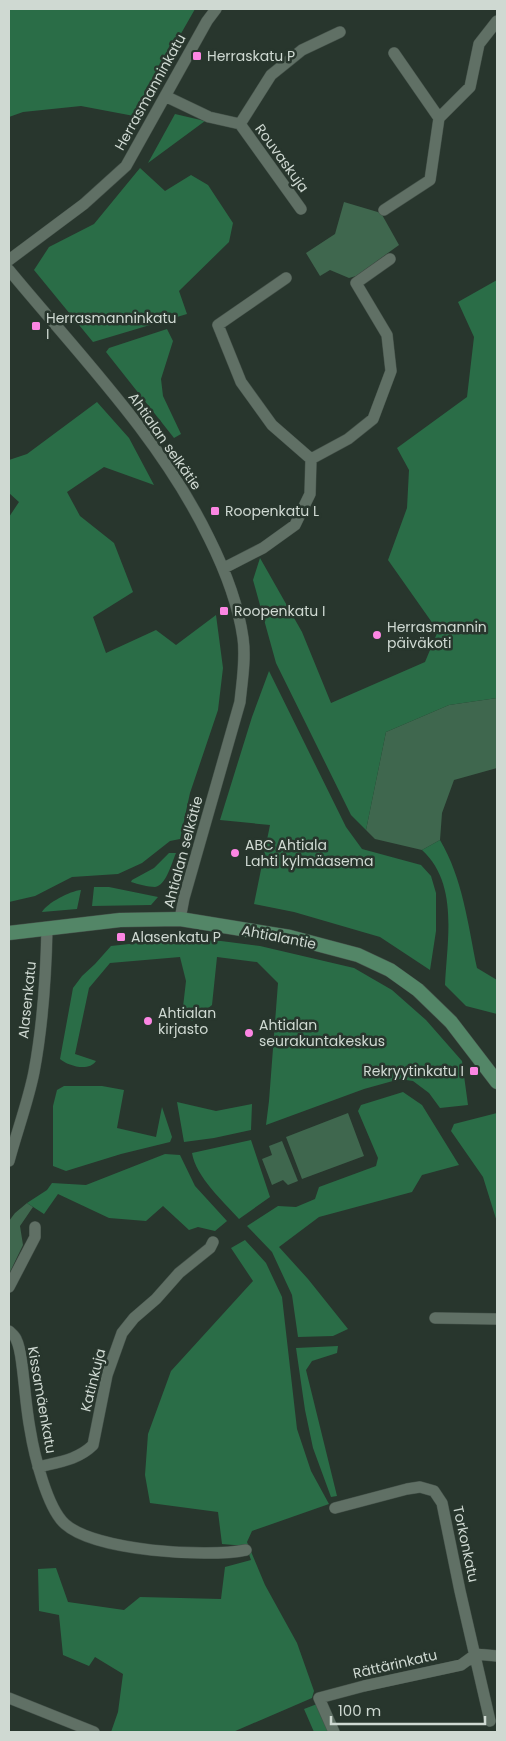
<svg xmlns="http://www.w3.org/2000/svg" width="506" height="1741" font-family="Poppins,sans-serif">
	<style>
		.green { fill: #3f674e }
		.forest { fill: #2a6d47 }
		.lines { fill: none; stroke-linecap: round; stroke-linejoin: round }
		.minor-casing { stroke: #45524a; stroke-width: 12 }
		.major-casing { stroke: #45524a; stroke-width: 15 }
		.minor { stroke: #607065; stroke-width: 11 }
		.major { stroke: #538667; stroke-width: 14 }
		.poi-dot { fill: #fc86e3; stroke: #28362d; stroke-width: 2 }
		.labels { text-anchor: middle; stroke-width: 5; stroke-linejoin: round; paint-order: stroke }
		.poi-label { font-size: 14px; fill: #cfd9d2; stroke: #28362d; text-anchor: start }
		.street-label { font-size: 14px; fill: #cfd9d2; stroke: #28362d }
	</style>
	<rect width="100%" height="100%" fill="#28362d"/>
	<path class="green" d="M 344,202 L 381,213 L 399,245 L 356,276 L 349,278 L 330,270 L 320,276 L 306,253 L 335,234 Z
		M 497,698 L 497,768 L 454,780 L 442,813 L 440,840 L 422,850 L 375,839 L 366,830 L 386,732 L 449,705 Z
		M 348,1113 L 364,1156 L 302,1179 L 286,1137 Z
		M 282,1141 L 298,1181 L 288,1185 L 283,1180 L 272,1185 L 262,1159 L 272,1155 L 269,1146 Z
		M 27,1203 L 33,1207 L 20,1226 L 23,1245 L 9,1274 L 9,1221 L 15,1213 Z"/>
	<path class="forest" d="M 9,9 L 195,9 L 134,116 L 81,106 L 23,112 L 9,117 Z
		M 175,114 L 205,121 L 148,163 Z
		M 140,168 L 165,191 L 191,175 L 208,185 L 233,223 L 229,242 L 179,291 L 187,314 L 93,342 L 34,270 L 49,247 L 94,224 Z
		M 497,280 L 497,698 L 449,705 L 386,732 L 366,830 L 351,815 L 276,663 L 253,580 L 260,558 L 302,632 L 331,703 L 425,662 L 438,631 L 388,560 L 407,508 L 409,470 L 397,448 L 467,397 L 474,337 L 458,302 Z
		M 167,329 L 173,341 L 161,379 L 163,396 L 181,434 L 174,438 L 106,352 L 109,348 Z
		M 97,402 L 129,438 L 154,485 L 104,467 L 67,492 L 80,516 L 114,543 L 133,592 L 93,617 L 106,653 L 156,630 L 176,645 L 216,615 L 223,668 L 218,710 L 190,793 L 180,839 L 170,841 L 142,863 L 118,874 L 72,877 L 35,896 L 9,902 L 9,517 L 19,502 L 9,493 L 9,460 L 27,454 Z
		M 269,671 L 346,827 L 362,849 L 421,865 L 431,876 L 436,893 L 436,931 L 430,970 L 380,937 L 294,912 L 254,904 L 270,825 L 220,820 L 252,717 Z
		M 440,840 C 463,879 468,925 477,968 L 497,980 L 497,1014 L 466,1006 L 445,985 C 447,940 459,884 422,850 Z
		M 169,853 L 176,853 C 172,862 166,886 155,887 C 148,887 138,884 131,882 L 132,880 L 154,868 Z
		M 94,887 L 109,887 L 158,897 L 151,905 L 92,906 Z
		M 81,890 L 77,909 L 42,912 C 47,903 70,891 81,890 Z
		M 174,939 L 221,941 L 260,946 L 354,968 L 392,990 L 426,1020 L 462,1061 L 468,1105 L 440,1108 L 429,1093 L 413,1081 L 400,1079 L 364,1089 L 266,1125 L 269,1101 L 278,983 L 257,962 L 217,957 L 212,1005 L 192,1021 L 183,1007 L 186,981 L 180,957 L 110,963 L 89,988 L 75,1054 L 96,1061 C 89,1072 68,1066 60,1059 L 73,988 L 82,976 L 95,964 L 111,946 Z
		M 64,1086 L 102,1086 L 124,1090 L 117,1128 L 156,1137 L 162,1107 L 172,1137 L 170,1142 L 121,1154 L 66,1171 L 53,1166 L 53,1106 L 57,1090 Z
		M 403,1092 L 422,1105 L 459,1165 L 422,1175 L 412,1192 L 319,1217 L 279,1247 L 308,1279 L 348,1329 L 333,1336 L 298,1337 L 292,1295 L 272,1252 L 247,1226 L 278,1206 L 296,1207 L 315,1199 L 319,1187 L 376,1166 L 378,1158 L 358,1111 L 361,1105 Z
		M 177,1102 L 216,1111 L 252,1104 L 251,1130 L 214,1138 L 184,1142 Z
		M 497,1113 L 497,1222 L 483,1177 L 451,1131 L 454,1124 Z
		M 251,1140 L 270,1197 L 239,1219 C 223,1201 196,1177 192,1153 Z
		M 165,1154 L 180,1155 L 195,1186 L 227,1221 L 215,1231 L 198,1227 L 189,1230 L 163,1206 L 146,1221 L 109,1218 L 58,1194 L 44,1214 L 27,1203 L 47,1190 L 52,1183 L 86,1185 Z
		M 245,1240 L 266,1263 L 282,1297 L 297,1429 L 311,1471 L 329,1504 L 252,1531 L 247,1542 L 265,1585 L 297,1643 L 314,1691 L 312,1698 L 233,1732 L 111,1732 L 118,1712 L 123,1674 L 95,1657 L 89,1666 L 63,1655 L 59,1615 L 39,1611 L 38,1569 L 56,1568 L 68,1602 L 124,1610 L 140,1597 L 221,1599 L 225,1567 L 251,1560 L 246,1546 L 222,1544 L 218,1512 L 150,1503 L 145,1475 L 148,1434 L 171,1371 L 253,1281 L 231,1248 Z
		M 338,1346 L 337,1353 L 312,1361 L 306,1370 L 337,1496 L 331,1497 L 313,1448 L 305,1410 L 296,1348 Z
		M 317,1704 L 330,1732 L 314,1732 L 304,1709 Z"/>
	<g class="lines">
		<g class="minor-casing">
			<path id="minor" d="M 394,53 L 439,118
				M 165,96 L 209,117 L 240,124
				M 439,118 L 470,87 L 479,44 L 497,21
				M 240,124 L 271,75 L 302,50 L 340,32
				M 240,124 L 301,209
				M 384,210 L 430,180 L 439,118
				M 9,260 L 84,204 L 126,166 L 207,21 L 216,9
				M 9,270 C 80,356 160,437 209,538 C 225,570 238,603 243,638 C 246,659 242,681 240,702 L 184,898 L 180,919
				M 286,278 L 218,325 L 241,382 L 272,425 L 311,459
				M 311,459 L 348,439 L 373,419 L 391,371 L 387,335 L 356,283 L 390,259
				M 224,568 L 263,548 L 295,525 L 310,494 L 311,459
				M 9,1161 C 17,1131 28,1102 34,1072 C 43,1024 46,977 47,928
				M 9,1287 L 35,1237 L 35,1227
				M 435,1318 L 497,1319
				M 9,1331 C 11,1333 15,1336 16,1339 C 20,1347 21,1357 22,1365 C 25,1387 26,1408 30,1429 C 34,1454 47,1508 65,1524 C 95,1551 207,1558 246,1550
				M 38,1467 C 58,1462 78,1460 93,1445 L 107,1375 L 122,1333 L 134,1318 L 156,1299 L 179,1273 L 210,1248 L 213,1242
				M 335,1508 L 407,1489 L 420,1487 L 434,1491 L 442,1503 L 460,1591 L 490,1721
				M 476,1654 L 497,1656
				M 9,1698 L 94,1732
				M 334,1732 L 319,1698 L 364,1686 L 461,1665 L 476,1654"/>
		</g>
		<g class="major-casing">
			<path id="major" d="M 9,933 L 120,920 L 180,919 L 290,937 L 358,955 L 390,970 L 418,990 L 451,1022 L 497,1082"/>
		</g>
		<use href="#minor" class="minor"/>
		<use href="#major" class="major"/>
	</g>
	<g class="poi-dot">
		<rect x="192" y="51" width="10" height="10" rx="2.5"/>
		<rect x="31" y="321" width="10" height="10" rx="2.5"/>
		<rect x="210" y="506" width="10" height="10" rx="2.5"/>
		<rect x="219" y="606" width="10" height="10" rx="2.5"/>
		<circle cx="377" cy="635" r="5"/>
		<circle cx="235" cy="853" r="5"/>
		<rect x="116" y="932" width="10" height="10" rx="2.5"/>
		<circle cx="148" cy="1021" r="5"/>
		<circle cx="249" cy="1033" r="5"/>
		<rect x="469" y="1066" width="10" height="10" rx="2.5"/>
	</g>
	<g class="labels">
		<g class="poi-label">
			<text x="207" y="61">Herraskatu P</text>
			<text x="46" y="323">Herrasmanninkatu<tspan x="46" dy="16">I</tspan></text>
			<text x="225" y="516">Roopenkatu L</text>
			<text x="234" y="616">Roopenkatu I</text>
			<text x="387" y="632">Herrasmannin<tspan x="387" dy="16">päiväkoti</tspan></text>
			<text x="245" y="850">ABC Ahtiala<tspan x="245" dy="16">Lahti kylmäasema</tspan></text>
			<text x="131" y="942">Alasenkatu P</text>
			<text x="158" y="1018">Ahtialan<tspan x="158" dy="16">kirjasto</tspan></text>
			<text x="259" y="1030">Ahtialan<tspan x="259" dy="16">seurakuntakeskus</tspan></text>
			<text x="464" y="1076" text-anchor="end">Rekryytinkatu I</text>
		</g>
		<g class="street-label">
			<text transform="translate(150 92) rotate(-61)" y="5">Herrasmanninkatu</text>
			<text transform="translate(282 158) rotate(54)" y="5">Rouvaskuja</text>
			<text transform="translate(165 441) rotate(55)" y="5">Ahtialan selkätie</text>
			<text transform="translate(183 852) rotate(-75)" y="5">Ahtialan selkätie</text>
			<text transform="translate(279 937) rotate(11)" y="5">Ahtialantie</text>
			<text transform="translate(27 1000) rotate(-84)" y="5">Alasenkatu</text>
			<text transform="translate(93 1380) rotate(-76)" y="5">Katinkuja</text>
			<text transform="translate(42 1400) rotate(80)" y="5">Kissamäenkatu</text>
			<text transform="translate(466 1544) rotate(78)" y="5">Torkonkatu</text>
			<text transform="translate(395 1664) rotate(-13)" y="5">Rättärinkatu</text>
		</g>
	</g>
	<rect width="506" height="1741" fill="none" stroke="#cfd9d2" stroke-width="20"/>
	<path d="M331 1716v8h154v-8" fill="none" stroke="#cfd9d2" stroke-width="2.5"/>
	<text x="338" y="1716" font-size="15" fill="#cfd9d2" stroke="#28362d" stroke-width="4" paint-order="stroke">100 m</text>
</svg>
